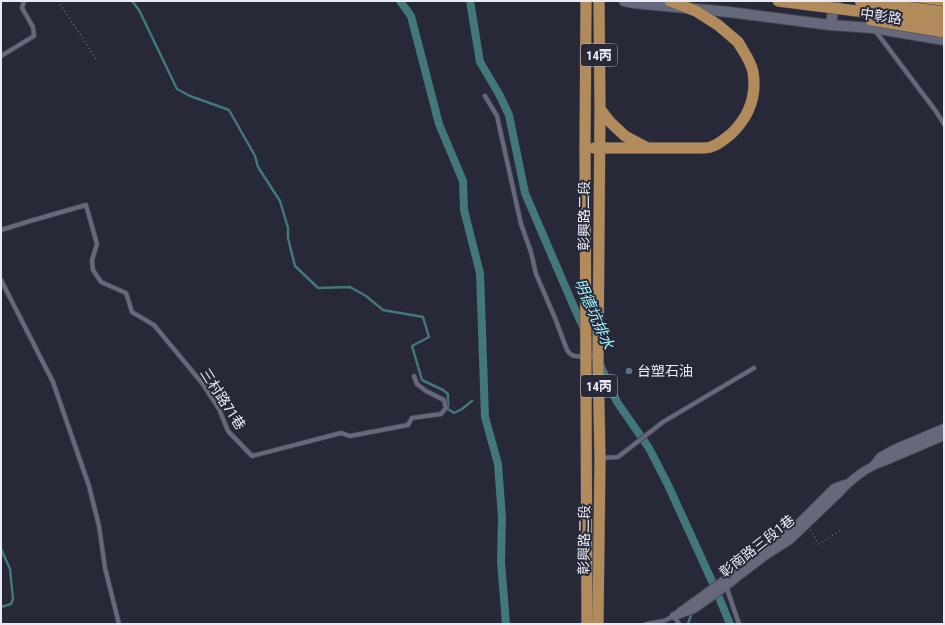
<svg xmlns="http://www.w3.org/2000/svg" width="945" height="625" font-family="'Roboto Condensed','Noto Sans TC',sans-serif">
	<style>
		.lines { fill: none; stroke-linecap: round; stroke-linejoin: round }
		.stream { stroke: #42777b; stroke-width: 2.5 }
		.canal { stroke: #42777b; stroke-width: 8 }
		.service-casing { stroke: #444553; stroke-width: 5.5 }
		.minor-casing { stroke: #444553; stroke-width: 10 }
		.tertiary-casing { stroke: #444553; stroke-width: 12 }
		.primary-casing { stroke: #444553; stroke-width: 12 }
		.path { stroke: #70717f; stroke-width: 1.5; stroke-dasharray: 1 3; stroke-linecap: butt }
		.service { stroke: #66687b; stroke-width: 4 }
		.minor { stroke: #66687b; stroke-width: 8 }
		.tertiary { stroke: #66687b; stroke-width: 10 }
		.primary { stroke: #b18b5c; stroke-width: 11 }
		.primary-bridge-casing { stroke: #444553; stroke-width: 12; stroke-linecap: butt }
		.primary-bridge { stroke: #b18b5c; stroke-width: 11 }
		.service-dot { fill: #5c6f8a; stroke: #272838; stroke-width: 1.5 }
		.labels { text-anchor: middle; stroke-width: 4; stroke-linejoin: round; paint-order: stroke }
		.shield { fill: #272838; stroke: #b0b0bd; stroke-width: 1 }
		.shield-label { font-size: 13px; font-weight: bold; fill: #eaebf6 }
		.street-label { font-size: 14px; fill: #eaebf6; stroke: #272838 }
		.poi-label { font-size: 14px; fill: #eaebf6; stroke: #272838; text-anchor: start }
		.water-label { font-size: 15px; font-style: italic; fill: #9cf6fe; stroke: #272838 }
	</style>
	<rect width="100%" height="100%" fill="#272838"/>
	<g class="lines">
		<path class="stream" d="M 132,1 L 139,10 L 177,89 L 190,96 L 229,110 L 255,156 L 258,167 L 280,201 L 288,228 L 288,238 L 295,266 L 318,288 L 350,287 L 366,296 L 383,310 L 423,317 L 429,337 L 412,346 L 422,380 L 443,390 L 448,394 L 448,409 L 454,413 L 462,409 L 472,401
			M 1,549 L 10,569 L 13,599 L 11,604 L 1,607
			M 688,624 L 692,612"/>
		<path class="canal" d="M 400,1 L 411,16 L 439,124 L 463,181 L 464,210 L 480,273 L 485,417 L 498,464 L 502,518 L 501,562 L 506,624
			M 470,1 L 480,62 L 499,94 L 509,115 L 525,193 L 574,307 L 617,402 L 649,448 L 668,485 L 716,590 L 730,624"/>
		<g class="service-casing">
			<path id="service" d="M 874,29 L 935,110 L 944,124
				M 1,56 L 34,36 L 33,27 L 22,8 L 24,1
				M 485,96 L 497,116 L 521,224 L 531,252 L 536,274 L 555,318 L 567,350 C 572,358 578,356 587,357 C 590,357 594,357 597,358
				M 1,230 L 30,221 L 86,205 L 97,244 L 92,260 L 93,270 L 101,282 L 126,293 L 132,312 L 154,325 L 202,383 L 219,409 L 228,431 L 252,456 L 341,433 L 350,436 L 408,425 L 412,418 L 441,414 L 446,408 L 444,400 L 426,391 L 417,384 L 414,376
				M 1,280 L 53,382 L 89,486 L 99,526 L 105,568 L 119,624
				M 600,458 L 618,457 L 663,422 L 754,368
				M 726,586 L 739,624
				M 646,624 L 664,621 L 674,616 L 679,624"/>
		</g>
		<g class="minor-casing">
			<path id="minor" d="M 874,465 L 880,457 L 894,449 L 944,428
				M 680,612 L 723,581 L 731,573 L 751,557 L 793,529 L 834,488 L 845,484
				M 674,616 L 694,609 L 725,587 L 740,575 L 765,556 L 790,540 L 839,493 C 850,480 867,467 883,462 L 944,436"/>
		</g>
		<g class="tertiary-casing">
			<path id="tertiary" d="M 624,1 L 633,3 L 729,12 L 830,25 L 873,28 L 944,40
				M 830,25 L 836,1"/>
		</g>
		<g class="primary-casing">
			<path id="primary" d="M 586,1 L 585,148 L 587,624
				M 905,1 L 944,6
				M 600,109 L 610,122 L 625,136 L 646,147
				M 594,148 L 701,148 C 705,148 710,148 713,146 C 719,144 726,138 731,134 C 749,117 757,97 753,72 C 751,61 743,51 738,42
				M 598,624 L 600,458 L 598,358 L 600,109 L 599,1"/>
		</g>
		<path class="path" d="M 58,1 L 96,59
			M 810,530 L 819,544 L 841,530"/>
		<use href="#service" class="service"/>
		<use href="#minor" class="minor"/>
		<use href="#tertiary" class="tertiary"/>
		<use href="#primary" class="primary"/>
		<g class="primary-bridge-casing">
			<path id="primary-bridge" d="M 670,1 L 696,11 L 718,25 L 738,42
				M 778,1 L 944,22
				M 860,1 L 944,12
				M 871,20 L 944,32"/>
		</g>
		<use href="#primary-bridge" class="primary-bridge"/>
	</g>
	<circle class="service-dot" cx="629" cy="371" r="4"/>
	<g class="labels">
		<g class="shield">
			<rect x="581" y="44" width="36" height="22" rx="3"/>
			<rect x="581" y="375" width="36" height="22" rx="3"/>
		</g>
		<g class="shield-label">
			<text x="599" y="60">14丙</text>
			<text x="599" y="391">14丙</text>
		</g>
		<g class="street-label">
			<text transform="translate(881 16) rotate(8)" y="5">中彰路</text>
			<text transform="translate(584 216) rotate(-90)" y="5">彰興路二段</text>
			<text transform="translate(223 399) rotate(57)" y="5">三村路71巷</text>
			<text transform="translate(584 540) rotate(-89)" y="5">彰興路二段</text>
			<text transform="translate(757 546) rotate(-38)" y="5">彰南路三段1巷</text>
		</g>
		<g class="poi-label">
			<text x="637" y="376">台塑石油</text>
		</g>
		<g class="water-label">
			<text transform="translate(594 314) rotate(66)" y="5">明德坑排水</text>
		</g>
	</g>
	<rect width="945" height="625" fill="none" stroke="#eaebf6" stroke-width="4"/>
</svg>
